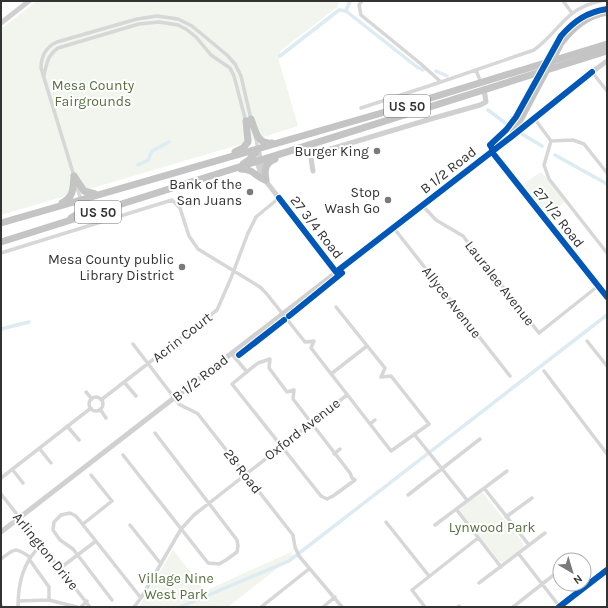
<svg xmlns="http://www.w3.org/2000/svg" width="608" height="608" font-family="Karla,sans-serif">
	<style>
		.green { fill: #f1f5ed }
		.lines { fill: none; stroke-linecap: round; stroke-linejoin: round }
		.canal { stroke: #ddebf3; stroke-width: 3.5 }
		.street { stroke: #d7d7d7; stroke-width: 3.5 }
		.secondary { stroke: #d0d0d0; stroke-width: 5 }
		.highway { stroke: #c4c4c4; stroke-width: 7 }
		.cycleway-casing { stroke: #fff; stroke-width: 8 }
		.cycleway { stroke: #0057b8; stroke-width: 6 }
		.poi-dot { fill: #7a7a7a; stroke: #fff; stroke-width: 1.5 }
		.labels { text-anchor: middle; stroke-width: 4; stroke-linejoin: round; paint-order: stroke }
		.shield { fill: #fff; stroke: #707070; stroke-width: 1 }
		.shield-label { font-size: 13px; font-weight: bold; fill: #333 }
		.park-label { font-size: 14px; fill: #56703f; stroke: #fff }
		.poi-label { font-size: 14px; fill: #333; stroke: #fff; text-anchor: end }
		.street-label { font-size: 14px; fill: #333; stroke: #fff }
	</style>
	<rect width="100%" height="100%" fill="#fff"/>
	<path class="green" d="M 37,1 L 340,1 L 337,7 L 280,51 L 279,61 L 298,126 L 245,143 L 1,215 L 1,29 Z
		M 541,172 L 566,201 L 544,218 L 523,184 Z
		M 482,492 L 523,543 L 523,547 L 503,562 L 499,561 L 459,510 L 460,508 Z
		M 173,550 L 205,591 L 291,552 L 293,556 L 228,607 L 139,607 Z"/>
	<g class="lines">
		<path class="canal" d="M 346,11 L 350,1
			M 280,56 L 339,10 L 346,11 L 417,67 L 423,70
			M 436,71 L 447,76
			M 488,110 L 508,125
			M 522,134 L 542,146
			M 555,155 L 607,184
			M 138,165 L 148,160 L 152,151 L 169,142
			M 1,329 L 29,322
			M 180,607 L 289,561 L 607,315"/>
		<path class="street" d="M 362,1 L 359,5 L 361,15 L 421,64 L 441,82
			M 563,1 L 572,13
			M 476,70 L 481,83
			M 592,72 L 607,91
			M 44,75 C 47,63 47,56 58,48 L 139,24 L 159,22 L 178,25 L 186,29 L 196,37 L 211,55 L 230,68 L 234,76 L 246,122
			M 361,108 L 441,82 L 534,50 C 560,31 565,8 601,1
			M 534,118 L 551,141 L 573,140 L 584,144 L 607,173
			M 255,135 L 258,149
			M 551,141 L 544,165 L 549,179 L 607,253
			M 492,152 L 607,297
			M 74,176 L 41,68 C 41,55 46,47 57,42 L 137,19 L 157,16 L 178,19 L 192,26 L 227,55 L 235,64 L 241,76 L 251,119
			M 76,184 L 81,200
			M 422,205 L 436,220 L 463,236 L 539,333 L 598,286
			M 393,227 L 510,376
			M 1,253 L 172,200 L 180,208 L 189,236 L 198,249 L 260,287 L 266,293 L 305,342 L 314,341 L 311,348 L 391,451 L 429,424 L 391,376 L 381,377 L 385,368 L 336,307
			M 587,341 L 607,366
			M 133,344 L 179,404 C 185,408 192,410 198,414 L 293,535 L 295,547 L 299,556 L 342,607
			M 231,353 L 247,372
			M 270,359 L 269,368 L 287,392 L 294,390 L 293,399 L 350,473 L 352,478 L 355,480 L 333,496 L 327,499 L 321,496 L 232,384 L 258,363 Z
			M 544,371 L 607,454
			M 331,374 L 367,346
			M 124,382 L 136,396
			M 86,392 L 92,399
			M89 404a7 7 0 1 1 14 0a7 7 0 1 1-14 0Z
			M 101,400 L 217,310 L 231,278 L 248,233 L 256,217 L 279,198
			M 100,409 L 106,418
			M 370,424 L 375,420
			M 67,426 L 79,440
			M 414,434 L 467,500
			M 39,448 L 51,463
			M 334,454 L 340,449
			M 123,455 L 208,563 L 219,564 L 226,560 L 237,552 L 238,546 L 237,540 L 155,433
			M 12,469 L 23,483
			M 1,478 L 91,408
			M 484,488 L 529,545
			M 1,494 L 90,607
			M 408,495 L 480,439
			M 456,509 L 501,567
			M 506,517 L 532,498
			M 386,522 L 429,576
			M 83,524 L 112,501 L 91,475
			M 130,525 L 161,564
			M 435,525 L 507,471
			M 518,553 L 560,607
			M 1,559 C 16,548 14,547 30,557
			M 29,559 L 49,587 L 49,600
			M 59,569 L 96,541
			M 479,583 L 545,533
			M 112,600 L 73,549 L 60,540 L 53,530 L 54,522 L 61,515 L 70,513 L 76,516 L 141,598
			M 18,601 L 49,600 L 77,607
			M 1,605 L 2,607
			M 18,607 C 18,583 23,562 41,545
			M 81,607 L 87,601
			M 134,607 L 141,598 L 181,529 L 194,515 L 347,395
			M 261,607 L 309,569
			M 323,607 L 335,597
			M 425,607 L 412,590 L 478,538
			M 458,607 L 459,606
			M 513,607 L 560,570"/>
		<path class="secondary" d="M 1,23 L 29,1
			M 258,149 L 264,174
			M 256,159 L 261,174 L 265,180 L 336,272
			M 313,171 L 311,158 L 314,154 L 434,118 L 480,105 L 486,102 L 484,89
			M 1,532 L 511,137 L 592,72 L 607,61
			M 559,607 L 607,570"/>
		<path class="highway" d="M 251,119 C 255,129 257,145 272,143
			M 511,137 L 561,43 C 573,28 587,15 607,12
			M 235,152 L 243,148 L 248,142 L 246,121
			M 243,164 L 250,159 L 258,149
			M 241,169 C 255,170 253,175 265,180
			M 74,176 L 84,191 L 95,194
			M 266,180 C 264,170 265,163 275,159
			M 62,203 C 74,197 73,188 74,176
			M 71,218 C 81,212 84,211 81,200
			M 1,223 L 385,112 L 607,44
			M 1,242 L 607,51"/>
		<g class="cycleway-casing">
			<path id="cycleway" d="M 492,152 L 492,148 L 490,145 L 506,130 L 516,117 L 561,36 C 574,21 587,12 607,9
				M 492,152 L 607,297
				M 279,198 L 336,272 L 511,137 L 592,72
				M 289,316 L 342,273 L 340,271
				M 239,355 L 284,320
				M 559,607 L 607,570"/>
		</g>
		<use href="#cycleway" class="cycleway"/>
	</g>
	<g class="poi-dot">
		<circle cx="377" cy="151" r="4"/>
		<circle cx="250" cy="192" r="4"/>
		<circle cx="388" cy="200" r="4"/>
		<circle cx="182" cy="267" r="4"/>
	</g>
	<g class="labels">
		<g class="shield">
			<rect x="384" y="95" width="46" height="22" rx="3"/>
			<rect x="75" y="201" width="46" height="22" rx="3"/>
		</g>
		<g class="shield-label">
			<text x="407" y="111">US 50</text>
			<text x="98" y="217">US 50</text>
		</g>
		<g class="park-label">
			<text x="93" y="90">Mesa County<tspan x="93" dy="16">Fairgrounds</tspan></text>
			<text x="492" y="532">Lynwood Park</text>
			<text x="176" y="583">Village Nine<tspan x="176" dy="16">West Park</tspan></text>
		</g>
		<g class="poi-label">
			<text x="369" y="156">Burger King</text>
			<text x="242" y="189">Bank of the<tspan x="242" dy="16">San Juans</tspan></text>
			<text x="380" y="197">Stop<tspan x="380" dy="16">Wash Go</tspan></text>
			<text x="174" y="264">Mesa County public<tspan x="174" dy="16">Library District</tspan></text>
		</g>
		<g class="street-label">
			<text transform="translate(448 170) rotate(-38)" y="5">B 1/2 Road</text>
			<text transform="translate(559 217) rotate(52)" y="5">27 1/2 Road</text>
			<text transform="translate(317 227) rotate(52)" y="5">27 3/4 Road</text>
			<text transform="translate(500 283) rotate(52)" y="5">Lauralee Avenue</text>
			<text transform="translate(452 302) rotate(52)" y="5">Allyce Avenue</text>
			<text transform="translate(182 337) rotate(-38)" y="5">Acrin Court</text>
			<text transform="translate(200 378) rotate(-38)" y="5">B 1/2 Road</text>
			<text transform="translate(302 429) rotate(-38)" y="5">Oxford Avenue</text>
			<text transform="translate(243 471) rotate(52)" y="5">28 Road</text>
			<text transform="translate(46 551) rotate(51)" y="5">Arlington Drive</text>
		</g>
	</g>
	<rect width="608" height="608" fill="none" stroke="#333333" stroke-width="4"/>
	<g transform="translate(572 572) rotate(142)"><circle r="19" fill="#ffffff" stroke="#adadad"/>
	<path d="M0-3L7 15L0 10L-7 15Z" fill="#7a7a7a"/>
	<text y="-6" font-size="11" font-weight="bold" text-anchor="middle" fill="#333333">N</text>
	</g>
</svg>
